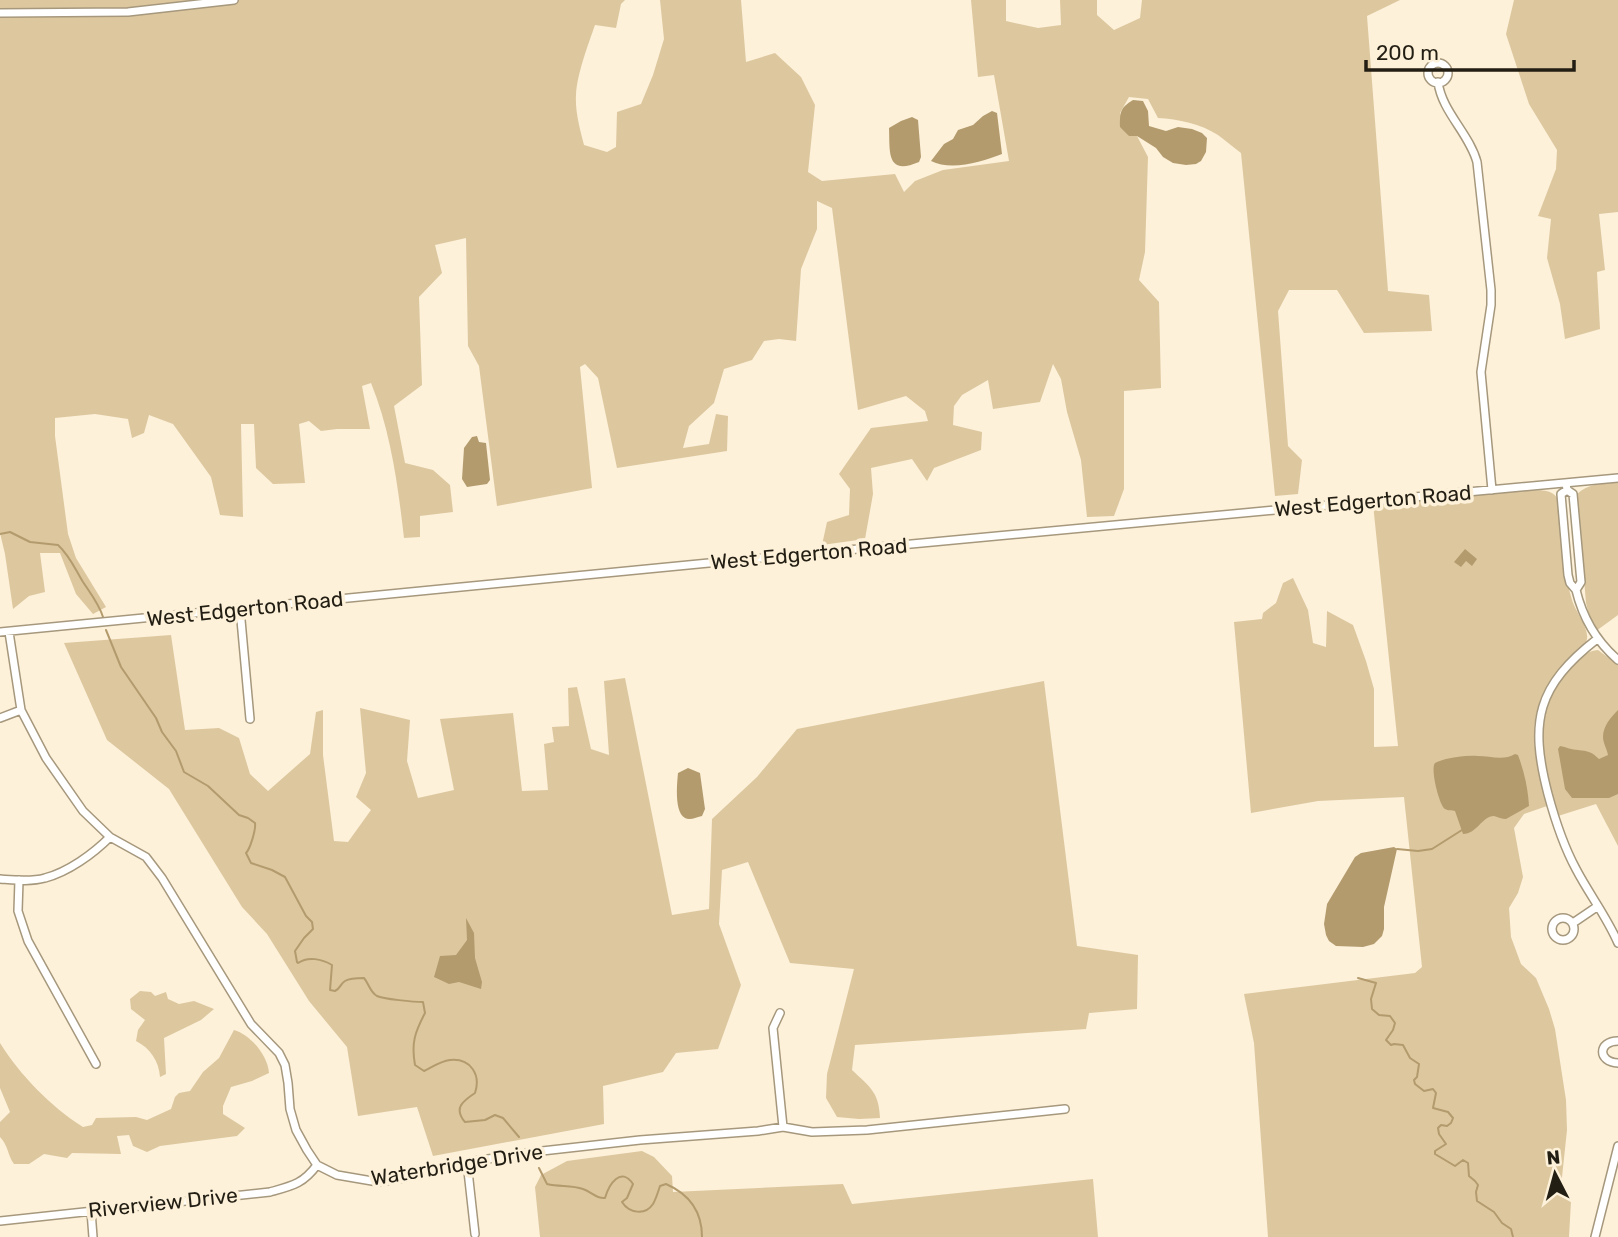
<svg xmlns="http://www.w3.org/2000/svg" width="1618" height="1237" font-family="Rubik,sans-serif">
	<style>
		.green { fill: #ddc79e }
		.water { fill: #b39b6e }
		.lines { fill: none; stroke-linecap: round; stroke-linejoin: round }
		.stream { stroke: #b39b6e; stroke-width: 2 }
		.minor-casing { stroke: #a6987d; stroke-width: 10 }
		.minor { stroke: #fff; stroke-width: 7 }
		.labels { text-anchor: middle; stroke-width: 7; stroke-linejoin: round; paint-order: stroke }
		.street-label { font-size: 21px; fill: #231e13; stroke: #fdf1da }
	</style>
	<rect width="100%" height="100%" fill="#fdf1da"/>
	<path class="green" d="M 0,0 L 625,0 L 621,4 L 616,28 L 595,25 C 588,45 577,74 576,95 C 575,112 580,129 584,145 L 607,152 L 616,147 L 617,112 L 641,104 L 653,75 L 664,39 L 660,0 L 741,0 L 746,62 L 775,53 L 801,77 L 815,105 L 808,172 L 822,181 L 895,174 L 904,192 L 915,181 L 943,170 L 1009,161 L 994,75 L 978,77 L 971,0 L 1006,0 L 1006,21 L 1038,28 L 1061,25 L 1060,0 L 1097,0 L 1097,15 L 1114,30 L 1140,18 L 1142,0 L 1400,0 L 1367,16 L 1388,291 L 1429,295 L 1432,331 L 1364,333 L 1337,290 L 1289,290 L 1278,311 L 1288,446 L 1302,460 L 1298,494 L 1275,496 L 1241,153 C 1233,147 1226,141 1218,135 C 1201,124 1178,119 1158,118 L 1148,99 L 1129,97 L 1120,113 L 1129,136 L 1137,136 L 1148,157 L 1145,252 L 1139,280 L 1159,302 L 1161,388 L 1124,391 L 1124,489 L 1114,516 L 1087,517 L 1081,460 L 1067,412 L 1061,379 L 1053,364 L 1040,402 L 993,409 L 988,380 L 962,395 L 954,406 L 953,425 L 982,432 L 981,450 L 934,468 L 927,481 L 912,459 L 871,468 L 873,494 L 865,539 L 822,545 L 827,522 L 849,515 L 850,489 L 839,474 L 871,428 L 928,421 L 925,411 L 906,396 L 858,410 L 832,208 L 817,201 L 817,229 L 801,269 L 796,341 L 779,339 L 764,341 L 752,360 L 724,369 L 714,403 L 689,426 L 683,448 L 709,444 L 716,414 L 728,416 L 727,451 L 617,468 L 598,378 L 585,364 L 580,367 L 592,488 L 497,506 L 479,366 L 468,346 L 466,238 L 435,245 L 442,273 L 419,297 L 422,385 L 394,406 L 405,463 L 433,470 L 450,485 L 453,512 L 420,516 L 420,537 L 404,538 C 398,486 391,432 371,383 L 362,386 L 370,429 L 337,429 L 321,431 L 309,421 L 299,424 L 305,483 L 273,484 L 256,468 L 254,424 L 241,424 L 243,517 L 220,515 L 211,477 L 173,424 L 149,415 L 144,433 L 132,438 L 128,419 L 95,414 L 55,418 L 55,436 L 68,534 L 76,558 L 106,607 L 93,614 L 76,594 L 60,553 L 40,553 L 45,592 L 29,596 L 13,609 L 5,554 L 0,533 Z
		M 1514,0 L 1618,0 L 1618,212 L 1599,214 L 1605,270 L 1597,272 L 1600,329 L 1565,339 L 1560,304 L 1547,258 L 1551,219 L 1538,216 L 1556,169 L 1557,150 L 1529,104 L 1506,34 Z
		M 1618,481 L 1618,615 L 1596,631 L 1591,622 L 1586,603 L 1577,494 C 1587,484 1604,483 1618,481 Z
		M 1522,489 C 1535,492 1550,486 1558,499 C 1562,533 1562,568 1572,600 C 1575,611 1589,628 1587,639 C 1586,647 1566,663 1559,670 C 1522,712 1534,758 1547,806 L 1524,814 L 1514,828 L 1523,877 L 1518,893 L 1509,908 L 1511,937 L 1521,964 L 1536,978 L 1549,1009 L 1555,1029 L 1566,1100 L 1567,1130 L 1560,1196 L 1571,1201 L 1569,1237 L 1268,1237 L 1254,1043 L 1244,994 L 1415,973 L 1422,967 L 1404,797 L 1318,801 L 1251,813 L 1234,622 L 1262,619 L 1263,613 L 1276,603 L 1283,583 L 1293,578 L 1308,610 L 1313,643 L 1326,647 L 1327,611 L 1353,625 L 1366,661 L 1374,689 L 1374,747 L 1398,746 L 1373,504 Z
		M 171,635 L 185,730 L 219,728 L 239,738 L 250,774 L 268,791 L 310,754 L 316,712 L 323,710 L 323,755 L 334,841 L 348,842 L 371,810 L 356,797 L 366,773 L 360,708 L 410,720 L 407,761 L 418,798 L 454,790 L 440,719 L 513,713 L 522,791 L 548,790 L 544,744 L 554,742 L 552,727 L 569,726 L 568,688 L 577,687 L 591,749 L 609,755 L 604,681 L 625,678 L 672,915 L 709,909 L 712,819 L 757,777 L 797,729 L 1044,681 L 1077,946 L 1138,955 L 1137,1009 L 1089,1013 L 1086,1029 L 855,1045 L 852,1070 C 870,1087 879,1092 880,1118 L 859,1119 L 837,1117 L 826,1098 L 827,1074 L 854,969 L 790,963 L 748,862 L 722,870 L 719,924 L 741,985 L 718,1049 L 676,1053 L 663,1072 L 603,1086 L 604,1124 L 433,1156 L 417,1107 L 358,1116 L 347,1047 L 309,1001 L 267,934 L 242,907 L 169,789 L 107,740 L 64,643 Z
		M 1598,650 L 1618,665 L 1618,846 L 1596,804 L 1558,816 C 1545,763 1528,718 1568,671 C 1576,661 1585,651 1598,650 Z
		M 140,991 L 151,992 L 155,996 L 166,992 L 168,999 L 179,1004 L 194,1001 L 214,1009 L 201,1020 L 164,1038 L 166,1074 L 160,1077 C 159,1061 150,1048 136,1041 L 138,1030 L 145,1020 L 131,1009 L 130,999 Z
		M 234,1030 C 251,1035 268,1056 269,1073 L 252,1081 L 231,1087 L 223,1106 L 223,1114 L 245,1128 L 237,1136 L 160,1146 L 147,1152 L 133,1146 L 129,1135 L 117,1136 L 121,1154 L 72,1153 L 67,1158 L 44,1154 L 29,1164 L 14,1164 C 7,1154 9,1147 0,1137 L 0,1122 L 10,1112 L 0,1088 L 0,1043 C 20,1075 51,1107 83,1127 L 92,1125 L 96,1118 L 136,1117 L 147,1120 L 171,1109 L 175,1097 L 179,1093 L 190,1091 L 203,1072 L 219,1058 Z
		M 642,1151 L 654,1157 L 672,1176 L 673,1192 L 843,1184 L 852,1204 L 1093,1179 L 1098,1237 L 540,1237 L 535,1187 L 541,1175 L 567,1161 Z"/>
	<path class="water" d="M 1133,100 L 1143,101 L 1148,111 L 1149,126 L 1166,131 L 1178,127 L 1192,129 L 1202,133 L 1207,138 L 1206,152 L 1201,161 L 1196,164 L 1186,165 L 1173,163 L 1163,157 L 1156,148 L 1137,136 L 1129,136 L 1120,127 C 1120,112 1120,108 1133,100 Z
		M 992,111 L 997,113 L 1002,154 C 982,162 951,171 931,161 L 944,144 L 953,139 L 958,130 L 973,125 L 983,116 Z
		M 912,117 L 918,120 L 921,157 L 919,162 C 886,176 890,152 889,128 L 901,121 Z
		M 477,436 L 479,442 L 486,443 L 490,480 L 487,484 L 467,487 L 462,479 L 464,448 L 472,437 Z
		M 1465,549 L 1477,559 L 1472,566 L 1466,561 L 1461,567 L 1454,562 Z
		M 1618,710 L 1618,794 L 1609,798 L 1572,798 L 1565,789 L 1558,749 L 1560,746 C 1566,747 1572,750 1578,750 C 1588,751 1592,752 1599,759 L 1608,755 C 1607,749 1603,743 1603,737 C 1603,726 1611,717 1618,710 Z
		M 1515,754 L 1518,755 C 1524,771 1528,788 1529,806 L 1506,819 C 1502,819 1498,817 1494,816 C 1482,816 1477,834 1463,834 L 1455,811 C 1452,810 1448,811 1445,809 C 1439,805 1430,768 1435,763 C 1438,761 1443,760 1446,759 C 1456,757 1467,755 1478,756 C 1490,756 1504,761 1515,754 Z
		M 688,768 L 700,773 L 705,809 L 702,816 C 697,817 690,821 685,818 C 674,812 677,784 678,773 Z
		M 1394,847 L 1397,849 L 1384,907 L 1384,929 L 1382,936 L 1374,944 L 1363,947 L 1336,946 L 1329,941 L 1326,935 L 1324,924 L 1327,904 L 1355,857 L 1361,853 Z
		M 466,918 L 474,933 L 475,958 L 482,982 L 481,989 L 459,982 L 449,984 L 434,977 L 440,956 L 456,955 L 467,940 Z"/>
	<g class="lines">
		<path class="stream" d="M 0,534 L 10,532 L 30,542 L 58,545 C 70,556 75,569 83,582 C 91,594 99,604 103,617
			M 106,630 L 121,667 L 156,718 L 162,732 L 176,751 L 184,772 L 208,786 L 239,815 L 248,818 L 255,823 C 256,830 250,849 246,853 L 251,863 L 272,870 L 285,877 L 306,916 L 312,922 L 313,929 L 304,938 L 295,951 L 297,962 L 298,963 C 308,956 322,959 332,965 L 330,990 L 335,991 C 341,988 340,984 345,981 C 350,978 359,978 364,978 C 369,984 370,992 377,996 C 383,999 414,1002 423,1002 L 425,1013 C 415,1032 411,1043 415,1065 L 424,1071 C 432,1067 441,1061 450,1060 C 471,1058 481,1075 475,1093 C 463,1101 453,1108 465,1122 L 485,1120 L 495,1115 L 503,1118 L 519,1137
			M 1397,849 L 1418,851 L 1432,849 L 1462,830
			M 1358,978 L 1376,983 L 1371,999 L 1372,1009 L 1379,1015 L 1390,1016 L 1395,1023 L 1393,1030 L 1386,1040 L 1391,1045 L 1394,1044 L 1403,1045 L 1410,1058 L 1419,1064 L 1417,1077 L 1414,1080 L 1415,1084 L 1424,1091 L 1433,1089 L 1436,1093 L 1433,1108 L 1448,1112 L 1453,1118 L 1451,1123 L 1447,1126 L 1441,1125 L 1438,1128 L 1439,1134 L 1446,1144 L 1435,1151 L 1435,1154 L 1455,1166 L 1463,1160 L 1468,1163 L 1469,1176 L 1475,1181 L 1478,1185 L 1476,1192 L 1477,1201 L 1494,1212 L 1502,1223 L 1511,1229 L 1513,1237
			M 539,1168 L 547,1184 C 560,1187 571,1185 583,1189 C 592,1192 596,1199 605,1198 C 609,1184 621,1166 633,1184 L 627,1198 L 622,1202 C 629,1213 645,1216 653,1204 C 656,1199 658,1192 660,1186 L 666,1184 C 689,1194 702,1211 702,1237"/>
		<g class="minor-casing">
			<path id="minor" d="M 0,13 L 128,12 L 234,0
				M1428 73a10 10 0 1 1 20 0a10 10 0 1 1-20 0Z
				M 1438,82 C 1442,112 1469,133 1477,162 L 1491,290 L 1491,305 L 1481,372 L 1492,490
				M 1566,483 L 1567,490 L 1561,494 L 1568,575 L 1570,583 L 1576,590 L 1581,582 L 1573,494 L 1567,490
				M 1576,590 C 1583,619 1596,641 1618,660
				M 240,609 L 250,719
				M 0,632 L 719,562 L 1618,478
				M 9,632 L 21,710 L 46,758 L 83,811 L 110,837 L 146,857 L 162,878 L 251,1024 L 279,1053 L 285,1065 L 288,1083 L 290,1109 L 296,1130 L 307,1150 L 317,1165 L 337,1175 L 378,1182 L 415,1176 L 467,1162 L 542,1151 L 640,1140 L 758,1131 L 783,1127 L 812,1132 L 867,1130 L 1065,1109
				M 1597,639 C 1537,686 1529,721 1548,794 C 1555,820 1563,845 1576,869 C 1589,894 1607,917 1618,943
				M 0,718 L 21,710
				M 0,879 C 14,880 31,882 45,878 C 68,872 93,854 110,837
				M 19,880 L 18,911 L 28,941 L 96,1064
				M1552 929a11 11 0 1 1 22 0a11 11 0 1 1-22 0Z
				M 1573,923 L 1598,906
				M 780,1013 L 773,1028 L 783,1127
				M 1618,1041 C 1598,1041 1597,1062 1618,1063
				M 467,1162 L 475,1234
				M 91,1211 L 93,1237
				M 0,1221 L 270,1192 C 292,1186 303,1184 317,1165
				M 1595,1237 L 1618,1146"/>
		</g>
		<use href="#minor" class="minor"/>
	</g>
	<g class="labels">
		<g class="street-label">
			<text transform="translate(1373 501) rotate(-5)" y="7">West Edgerton Road</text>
			<text transform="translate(809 554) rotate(-5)" y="7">West Edgerton Road</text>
			<text transform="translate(245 609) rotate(-6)" y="7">West Edgerton Road</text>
			<text transform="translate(457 1165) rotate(-9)" y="7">Waterbridge Drive</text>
			<text transform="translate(163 1203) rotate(-6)" y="7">Riverview Drive</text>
		</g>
	</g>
	<g transform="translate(1555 1174) rotate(354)" stroke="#fdf1da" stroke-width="5" paint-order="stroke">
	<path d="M0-5L12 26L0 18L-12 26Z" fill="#231e13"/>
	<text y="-10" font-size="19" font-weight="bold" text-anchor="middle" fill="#231e13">N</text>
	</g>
	<path d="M1366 60v10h208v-10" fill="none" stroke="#231e13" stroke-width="3.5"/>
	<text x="1376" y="60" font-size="21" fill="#231e13" stroke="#fdf1da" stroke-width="5" paint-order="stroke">200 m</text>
</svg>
